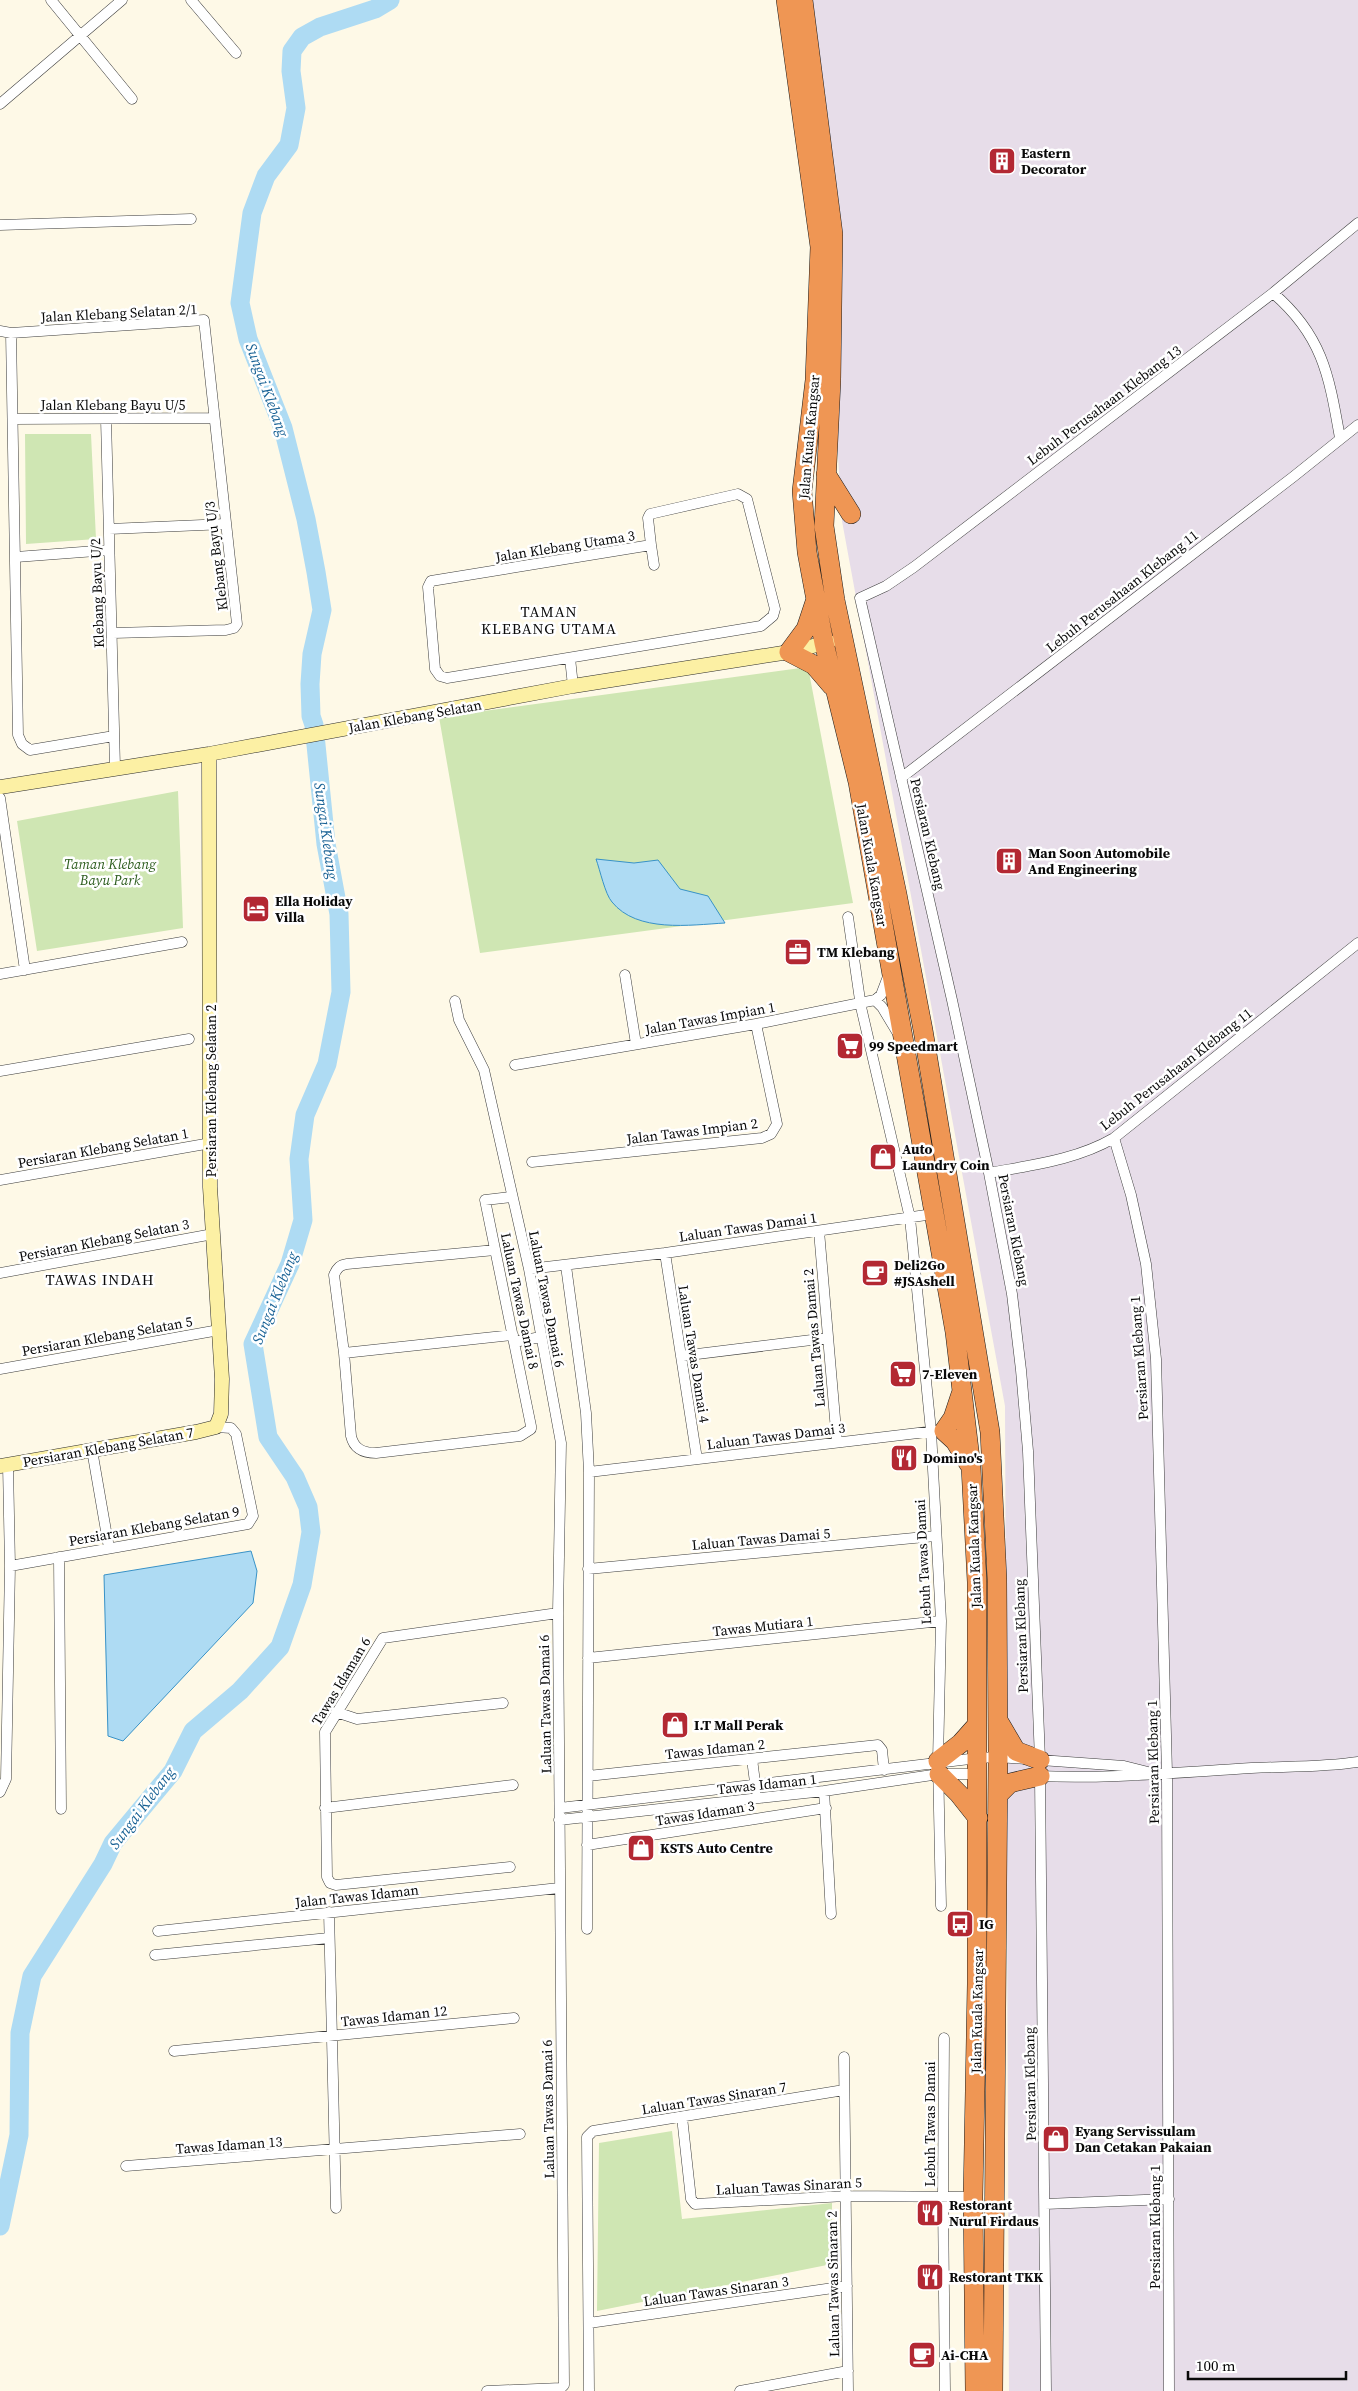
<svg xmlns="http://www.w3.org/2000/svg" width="1358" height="2391" font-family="'Source Serif 4',serif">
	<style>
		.industrial { fill: #e7dde9 }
		.green { fill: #cfe6b3 }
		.water { fill: #aedbf3; stroke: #3892c7 }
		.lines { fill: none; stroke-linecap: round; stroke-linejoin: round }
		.river { stroke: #aedbf3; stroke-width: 19 }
		.street-casing { stroke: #3c3c3c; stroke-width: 11 }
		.secondary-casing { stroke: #2b2b2b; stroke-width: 15 }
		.highway-casing { stroke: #1a1a1a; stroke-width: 20 }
		.street { stroke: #fff; stroke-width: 10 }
		.secondary { stroke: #fcf0a4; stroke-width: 14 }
		.highway { stroke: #ef9654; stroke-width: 19 }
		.labels { text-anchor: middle; stroke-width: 5; stroke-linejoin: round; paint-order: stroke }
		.poi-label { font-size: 14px; font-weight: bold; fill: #090909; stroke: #fff; text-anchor: start }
		.street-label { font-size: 14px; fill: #090909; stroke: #fff }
		.park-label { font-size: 14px; font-style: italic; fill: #2d5d1e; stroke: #fff }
		.water-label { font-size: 15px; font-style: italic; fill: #196295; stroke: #fff }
		.neighbourhood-label { font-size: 15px; letter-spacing: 1px; fill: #090909; stroke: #fff }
	</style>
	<rect width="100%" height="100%" fill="#fef9e7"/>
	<path class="industrial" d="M 810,0 L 1358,0 L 1358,2391 L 1009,2391 L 1005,1406 L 842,521 Z"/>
	<path class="green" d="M 25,434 L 91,434 L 96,539 L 26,544 Z
		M 808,667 L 853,903 L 480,953 L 439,717 Z
		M 178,791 L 183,928 L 37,951 L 17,821 Z
		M 672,2131 L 682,2219 L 832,2203 L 832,2264 L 597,2311 L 599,2143 Z"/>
	<path class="water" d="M 596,859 L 634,863 L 658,860 L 680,889 L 708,896 L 725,923 C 690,925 637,933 612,902 C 605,894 600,870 596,859 Z
		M 251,1551 L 257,1571 L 253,1603 L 123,1741 L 108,1736 L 104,1575 Z"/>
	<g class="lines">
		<path class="river" d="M 0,2226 L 19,2135 L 20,2033 L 32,1976 L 103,1864 L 113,1843 L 173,1771 L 193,1731 L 240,1691 L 280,1647 L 302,1585 L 311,1532 L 308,1507 L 295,1477 L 268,1437 L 253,1344 L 290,1264 L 303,1220 L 299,1159 L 305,1115 L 327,1064 L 341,992 L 339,914 L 326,844 L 314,725 L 311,716 L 310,684 L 312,654 L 322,610 L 316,572 L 306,519 L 283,428 L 248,339 L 240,303 L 252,213 L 266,176 L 289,145 L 296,108 L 291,71 L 292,51 L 302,37 L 320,27 L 375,9 L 390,0"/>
		<g class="street-casing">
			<path id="street" d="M 51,0 L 132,99
				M 191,0 L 236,53
				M 0,104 L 122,0
				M 0,225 L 191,219
				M 1273,293 C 1323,336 1329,376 1340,438
				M 0,331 L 11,333 L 204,320 L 237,624 L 234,628 L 226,630 L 113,633
				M 11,333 L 18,735 L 22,744 L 30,750 L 114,736
				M 13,419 L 214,418
				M 106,419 L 115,767
				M 738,494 L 747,499 L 775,609 L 773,616 L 761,626 L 447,678 L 440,676 L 435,669 L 428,587 L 431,581 L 651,545 L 648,518 L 650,514 Z
				M 109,529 L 226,524
				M 651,545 L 654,565
				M 16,557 L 109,550
				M 570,658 L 573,686
				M 901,778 L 1293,477 L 1358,425
				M 0,798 L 25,970
				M 848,917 L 861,1007 L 910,1218 L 931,1431 L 941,1621 L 938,1761 L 941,1906
				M 0,974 L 182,942
				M 625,975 L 636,1044
				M 875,1000 L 882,1007 L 897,1032
				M 455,1001 L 459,1020 L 484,1070 L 529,1269 L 561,1443 L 558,1613 L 564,2385 L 561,2388 L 487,2391
				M 515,1065 L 756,1024 L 875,1000 L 881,995 L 889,974
				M 0,1071 L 189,1039
				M 1114,1138 L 1131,1195 L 1146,1264 L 1156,1359 L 1167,1773 L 1169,2391
				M 532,1162 L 762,1138 L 771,1134 L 777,1124 L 756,1024
				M 989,1173 C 1032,1165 1076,1160 1114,1138 L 1358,943
				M 0,1180 L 211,1143
				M 819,1231 L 837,1442
				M 495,1250 L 347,1264 C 340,1265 337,1268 334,1275 L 344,1353 L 351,1436 C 354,1449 363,1453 376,1453 L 520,1436 L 531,1429 L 531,1426 L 485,1200 L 511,1197
				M 665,1253 L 697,1459
				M 566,1266 L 586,1413 L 589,1472 L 587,1929
				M 529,1269 L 665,1253 L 933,1214
				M 0,1273 L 213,1234
				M 514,1342 L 541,1337
				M 344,1353 L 513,1335
				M 681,1356 L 828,1338
				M 0,1369 L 219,1330
				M 92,1450 L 109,1548
				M 589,1472 L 935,1431
				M 59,1557 L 61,1809
				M 10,1566 L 248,1524 L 253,1516 L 236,1434 L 231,1428 L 216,1427
				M 588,1569 L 935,1536
				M 588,1658 L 941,1621
				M 336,1712 L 357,1719 L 503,1703
				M 752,1759 L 756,1790
				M 1040,1760 L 1028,1451 L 1021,1370 L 1012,1294 L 989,1173 L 952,1000 L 860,598 L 886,586 L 914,567 L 1273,293 L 1358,223
				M 588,1776 L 878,1745 L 882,1750 L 884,1770
				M 1037,1776 C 1105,1779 1169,1773 1236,1769 C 1276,1766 1318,1768 1358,1762
				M 1040,1776 L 1046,2391
				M 824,1791 L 831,1914
				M 0,1792 L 6,1779 L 10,1566 L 8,1465
				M 325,1808 L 513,1785
				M 560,1808 L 978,1758 L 998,1757 L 1124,1766 L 1148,1772
				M 559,1820 L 824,1791 L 939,1774 L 980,1774
				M 587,1845 L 826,1808
				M 510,1867 L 336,1885 L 330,1883 L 327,1877 L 325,1732 L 383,1638 L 558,1613
				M 329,1912 L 336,2208
				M 158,1931 L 559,1888
				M 155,1955 L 329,1938
				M 944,2038 L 943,2198 L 945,2391
				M 174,2051 L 514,2018
				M 844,2057 L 848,2391
				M 682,2117 L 691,2199 L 695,2204 L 846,2196 L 973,2197
				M 126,2166 L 520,2134
				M 1045,2204 L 1169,2199
				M 589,2323 L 847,2286
				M 589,2391 L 587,2137 L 593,2131 L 844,2090
				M 740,2391 L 848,2371"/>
		</g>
		<g class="secondary-casing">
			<path id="secondary" d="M 0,787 L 209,754 L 573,686 L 789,652 L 829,642
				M 0,1466 L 196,1432 L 216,1427 L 221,1414 L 222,1379 L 210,1187 L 209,754"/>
		</g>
		<g class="highway-casing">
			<path id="highway" d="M 786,0 L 820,247 L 815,380 L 802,491 L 807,552 L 824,643 L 858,782 L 955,1332 L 971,1467 L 977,1582 L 977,1984 L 973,2197 L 975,2391
				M 803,0 L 833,234 L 831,381 L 824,526 L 835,600 L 897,894 L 923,1030 L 990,1432 L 997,1579 L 998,1757 L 993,2391
				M 826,474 L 851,514
				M 815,602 L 806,629 L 789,652 L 814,665 L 832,686
				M 961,1394 L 953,1418 L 944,1431 L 955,1441 L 969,1464
				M 999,1722 L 1016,1751 L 1040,1760
				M 938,1761 L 961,1743 L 977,1725
				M 939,1774 L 959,1794 L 978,1818
				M 998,1795 L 1010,1783 L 1040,1776"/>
		</g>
		<use href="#street" class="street"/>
		<use href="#secondary" class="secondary"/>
		<use href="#highway" class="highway"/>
	</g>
	<defs>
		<g id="building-square" transform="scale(1.4375)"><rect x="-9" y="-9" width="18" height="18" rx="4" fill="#b32833" stroke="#fff"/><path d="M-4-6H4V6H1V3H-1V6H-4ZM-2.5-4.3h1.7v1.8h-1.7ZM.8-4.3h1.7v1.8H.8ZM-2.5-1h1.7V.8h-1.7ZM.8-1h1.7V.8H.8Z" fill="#fff"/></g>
		<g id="hotel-square" transform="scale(1.4375)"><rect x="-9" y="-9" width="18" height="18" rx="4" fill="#b32833" stroke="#fff"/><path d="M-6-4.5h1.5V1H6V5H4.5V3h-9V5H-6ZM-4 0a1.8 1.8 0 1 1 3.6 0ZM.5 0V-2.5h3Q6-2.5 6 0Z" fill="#fff"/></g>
		<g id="office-square" transform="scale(1.4375)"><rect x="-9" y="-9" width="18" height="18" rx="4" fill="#b32833" stroke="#fff"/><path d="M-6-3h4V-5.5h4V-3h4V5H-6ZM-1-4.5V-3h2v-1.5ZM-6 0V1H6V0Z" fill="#fff"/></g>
		<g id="supermarket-square" transform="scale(1.4375)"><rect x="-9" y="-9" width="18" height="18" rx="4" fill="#b32833" stroke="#fff"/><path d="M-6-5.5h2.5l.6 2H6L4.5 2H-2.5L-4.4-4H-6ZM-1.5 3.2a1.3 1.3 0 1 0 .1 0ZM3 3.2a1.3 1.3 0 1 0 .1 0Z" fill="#fff"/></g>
		<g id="shop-square" transform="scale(1.4375)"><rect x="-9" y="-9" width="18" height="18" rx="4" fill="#b32833" stroke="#fff"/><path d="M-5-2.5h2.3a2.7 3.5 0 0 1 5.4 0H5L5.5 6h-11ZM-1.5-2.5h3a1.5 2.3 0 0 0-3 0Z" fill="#fff"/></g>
		<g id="cafe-square" transform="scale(1.4375)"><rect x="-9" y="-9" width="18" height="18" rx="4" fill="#b32833" stroke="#fff"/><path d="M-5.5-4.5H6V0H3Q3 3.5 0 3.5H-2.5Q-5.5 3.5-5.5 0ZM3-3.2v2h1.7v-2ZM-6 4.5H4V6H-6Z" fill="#fff"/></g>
		<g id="restaurant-square" transform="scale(1.4375)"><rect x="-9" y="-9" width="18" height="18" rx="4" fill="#b32833" stroke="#fff"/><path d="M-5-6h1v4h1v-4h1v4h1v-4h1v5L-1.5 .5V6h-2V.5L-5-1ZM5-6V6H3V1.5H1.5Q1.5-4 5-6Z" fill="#fff"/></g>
		<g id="bus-square" transform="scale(1.4375)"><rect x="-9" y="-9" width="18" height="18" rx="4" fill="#b32833" stroke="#fff"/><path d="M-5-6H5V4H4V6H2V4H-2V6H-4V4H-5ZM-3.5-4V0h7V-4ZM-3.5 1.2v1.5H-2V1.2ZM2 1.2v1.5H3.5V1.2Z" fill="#fff"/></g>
	</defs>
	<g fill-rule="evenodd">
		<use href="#building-square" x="1002" y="161"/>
		<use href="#building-square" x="1009" y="861"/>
		<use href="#hotel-square" x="256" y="909"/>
		<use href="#office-square" x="798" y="952"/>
		<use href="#supermarket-square" x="850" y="1046"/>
		<use href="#shop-square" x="883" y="1157"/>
		<use href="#cafe-square" x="875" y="1273"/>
		<use href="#supermarket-square" x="903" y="1374"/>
		<use href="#restaurant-square" x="904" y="1458"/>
		<use href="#shop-square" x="675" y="1725"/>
		<use href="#shop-square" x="641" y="1848"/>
		<use href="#bus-square" x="960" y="1924"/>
		<use href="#shop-square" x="1056" y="2139"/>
		<use href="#restaurant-square" x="930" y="2213"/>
		<use href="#restaurant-square" x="930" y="2277"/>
		<use href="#cafe-square" x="922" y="2355"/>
	</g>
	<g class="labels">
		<g class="poi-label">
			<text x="1021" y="158">Eastern<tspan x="1021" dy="16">Decorator</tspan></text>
			<text x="1028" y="858">Man Soon Automobile<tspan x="1028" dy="16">And Engineering</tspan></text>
			<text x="275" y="906">Ella Holiday<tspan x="275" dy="16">Villa</tspan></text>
			<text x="817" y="957">TM Klebang</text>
			<text x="869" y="1051">99 Speedmart</text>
			<text x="902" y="1154">Auto<tspan x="902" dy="16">Laundry Coin</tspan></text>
			<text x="894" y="1270">Deli2Go<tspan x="894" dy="16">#JSAshell</tspan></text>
			<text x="922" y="1379">7-Eleven</text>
			<text x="923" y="1463">Domino's</text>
			<text x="694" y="1730">I.T Mall Perak</text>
			<text x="660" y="1853">KSTS Auto Centre</text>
			<text x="979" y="1929">IG</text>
			<text x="1075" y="2136">Eyang Servissulam<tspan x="1075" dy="16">Dan Cetakan Pakaian</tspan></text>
			<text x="949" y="2210">Restorant<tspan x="949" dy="16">Nurul Firdaus</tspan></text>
			<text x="949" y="2282">Restorant TKK</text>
			<text x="941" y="2360">Ai-CHA</text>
		</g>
		<g class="street-label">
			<text transform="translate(119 313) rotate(-3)" y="5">Jalan Klebang Selatan 2/1</text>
			<text x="113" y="410">Jalan Klebang Bayu U/5</text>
			<text transform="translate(1104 405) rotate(-37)" y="5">Lebuh Perusahaan Klebang 13</text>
			<text transform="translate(809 437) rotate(-85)" y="5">Jalan Kuala Kangsar</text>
			<text transform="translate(565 546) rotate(-9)" y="5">Jalan Klebang Utama 3</text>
			<text transform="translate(216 556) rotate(-97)" y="5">Klebang Bayu U/3</text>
			<text transform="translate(1122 591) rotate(-38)" y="5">Lebuh Perusahaan Klebang 11</text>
			<text transform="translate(97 593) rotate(-92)" y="5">Klebang Bayu U/2</text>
			<text transform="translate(415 716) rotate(-10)" y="5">Jalan Klebang Selatan</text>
			<text transform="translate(928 834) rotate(77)" y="5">Persiaran Klebang</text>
			<text transform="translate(872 865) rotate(80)" y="5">Jalan Kuala Kangsar</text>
			<text transform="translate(710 1018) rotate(-10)" y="5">Jalan Tawas Impian 1</text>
			<text transform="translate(1176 1069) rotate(-38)" y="5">Lebuh Perusahaan Klebang 11</text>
			<text transform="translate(211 1091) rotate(-90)" y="5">Persiaran Klebang Selatan 2</text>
			<text transform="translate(692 1131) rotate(-7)" y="5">Jalan Tawas Impian 2</text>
			<text transform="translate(103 1148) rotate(-10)" y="5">Persiaran Klebang Selatan 1</text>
			<text transform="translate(748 1227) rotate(-8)" y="5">Laluan Tawas Damai 1</text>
			<text transform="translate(1014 1230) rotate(79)" y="5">Persiaran Klebang</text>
			<text transform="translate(104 1240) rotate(-11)" y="5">Persiaran Klebang Selatan 3</text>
			<text transform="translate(547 1299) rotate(79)" y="5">Laluan Tawas Damai 6</text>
			<text transform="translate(520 1301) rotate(78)" y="5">Laluan Tawas Damai 8</text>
			<text transform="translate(107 1336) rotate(-10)" y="5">Persiaran Klebang Selatan 5</text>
			<text transform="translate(814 1338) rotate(-95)" y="5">Laluan Tawas Damai 2</text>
			<text transform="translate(694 1354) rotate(81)" y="5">Laluan Tawas Damai 4</text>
			<text transform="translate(1139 1358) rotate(-94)" y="5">Persiaran Klebang 1</text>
			<text transform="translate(776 1436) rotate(-7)" y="5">Laluan Tawas Damai 3</text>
			<text transform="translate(108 1447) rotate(-10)" y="5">Persiaran Klebang Selatan 7</text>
			<text transform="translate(154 1526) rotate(-10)" y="5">Persiaran Klebang Selatan 9</text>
			<text transform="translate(761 1539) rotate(-5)" y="5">Laluan Tawas Damai 5</text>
			<text transform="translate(974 1546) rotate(-92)" y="5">Jalan Kuala Kangsar</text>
			<text transform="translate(923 1562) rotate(-93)" y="5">Lebuh Tawas Damai</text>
			<text transform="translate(763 1626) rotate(-6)" y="5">Tawas Mutiara 1</text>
			<text transform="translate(1021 1636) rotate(-92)" y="5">Persiaran Klebang</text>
			<text transform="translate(341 1681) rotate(-59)" y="5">Tawas Idaman 6</text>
			<text transform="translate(545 1704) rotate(-91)" y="5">Laluan Tawas Damai 6</text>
			<text transform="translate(715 1749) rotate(-6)" y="5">Tawas Idaman 2</text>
			<text transform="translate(1153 1762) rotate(-91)" y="5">Persiaran Klebang 1</text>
			<text transform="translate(767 1784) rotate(-6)" y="5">Tawas Idaman 1</text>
			<text transform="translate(705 1813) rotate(-9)" y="5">Tawas Idaman 3</text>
			<text transform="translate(357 1896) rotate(-6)" y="5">Jalan Tawas Idaman</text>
			<text transform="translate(977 2011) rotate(-89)" y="5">Jalan Kuala Kangsar</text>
			<text transform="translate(394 2016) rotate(-6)" y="5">Tawas Idaman 12</text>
			<text transform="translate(1030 2084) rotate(-91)" y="5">Persiaran Klebang</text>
			<text transform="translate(714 2098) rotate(-9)" y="5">Laluan Tawas Sinaran 7</text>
			<text transform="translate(548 2109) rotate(-91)" y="5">Laluan Tawas Damai 6</text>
			<text transform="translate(930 2124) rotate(-90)" y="5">Lebuh Tawas Damai</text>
			<text transform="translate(229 2145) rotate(-4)" y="5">Tawas Idaman 13</text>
			<text transform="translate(789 2186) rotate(-3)" y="5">Laluan Tawas Sinaran 5</text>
			<text transform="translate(1155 2227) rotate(-90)" y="5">Persiaran Klebang 1</text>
			<text transform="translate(833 2284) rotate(-91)" y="5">Laluan Tawas Sinaran 2</text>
			<text transform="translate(716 2291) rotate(-8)" y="5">Laluan Tawas Sinaran 3</text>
		</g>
		<g class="park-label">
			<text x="110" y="869">Taman Klebang<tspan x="110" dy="16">Bayu Park</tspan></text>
		</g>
		<g class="water-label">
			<text transform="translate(267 390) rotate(70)" y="5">Sungai Klebang</text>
			<text transform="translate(326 831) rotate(82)" y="5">Sungai Klebang</text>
			<text transform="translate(275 1298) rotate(-68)" y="5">Sungai Klebang</text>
			<text transform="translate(142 1808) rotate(-53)" y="5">Sungai Klebang</text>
		</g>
		<g class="neighbourhood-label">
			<text x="549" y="617">TAMAN<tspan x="549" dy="17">KLEBANG UTAMA</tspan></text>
			<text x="100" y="1285">TAWAS INDAH</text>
		</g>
	</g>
	<path d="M1188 2371v8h158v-8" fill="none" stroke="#090909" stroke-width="2.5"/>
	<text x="1196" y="2371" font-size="15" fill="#090909" stroke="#ffffff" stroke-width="4" paint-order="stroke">100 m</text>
</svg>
